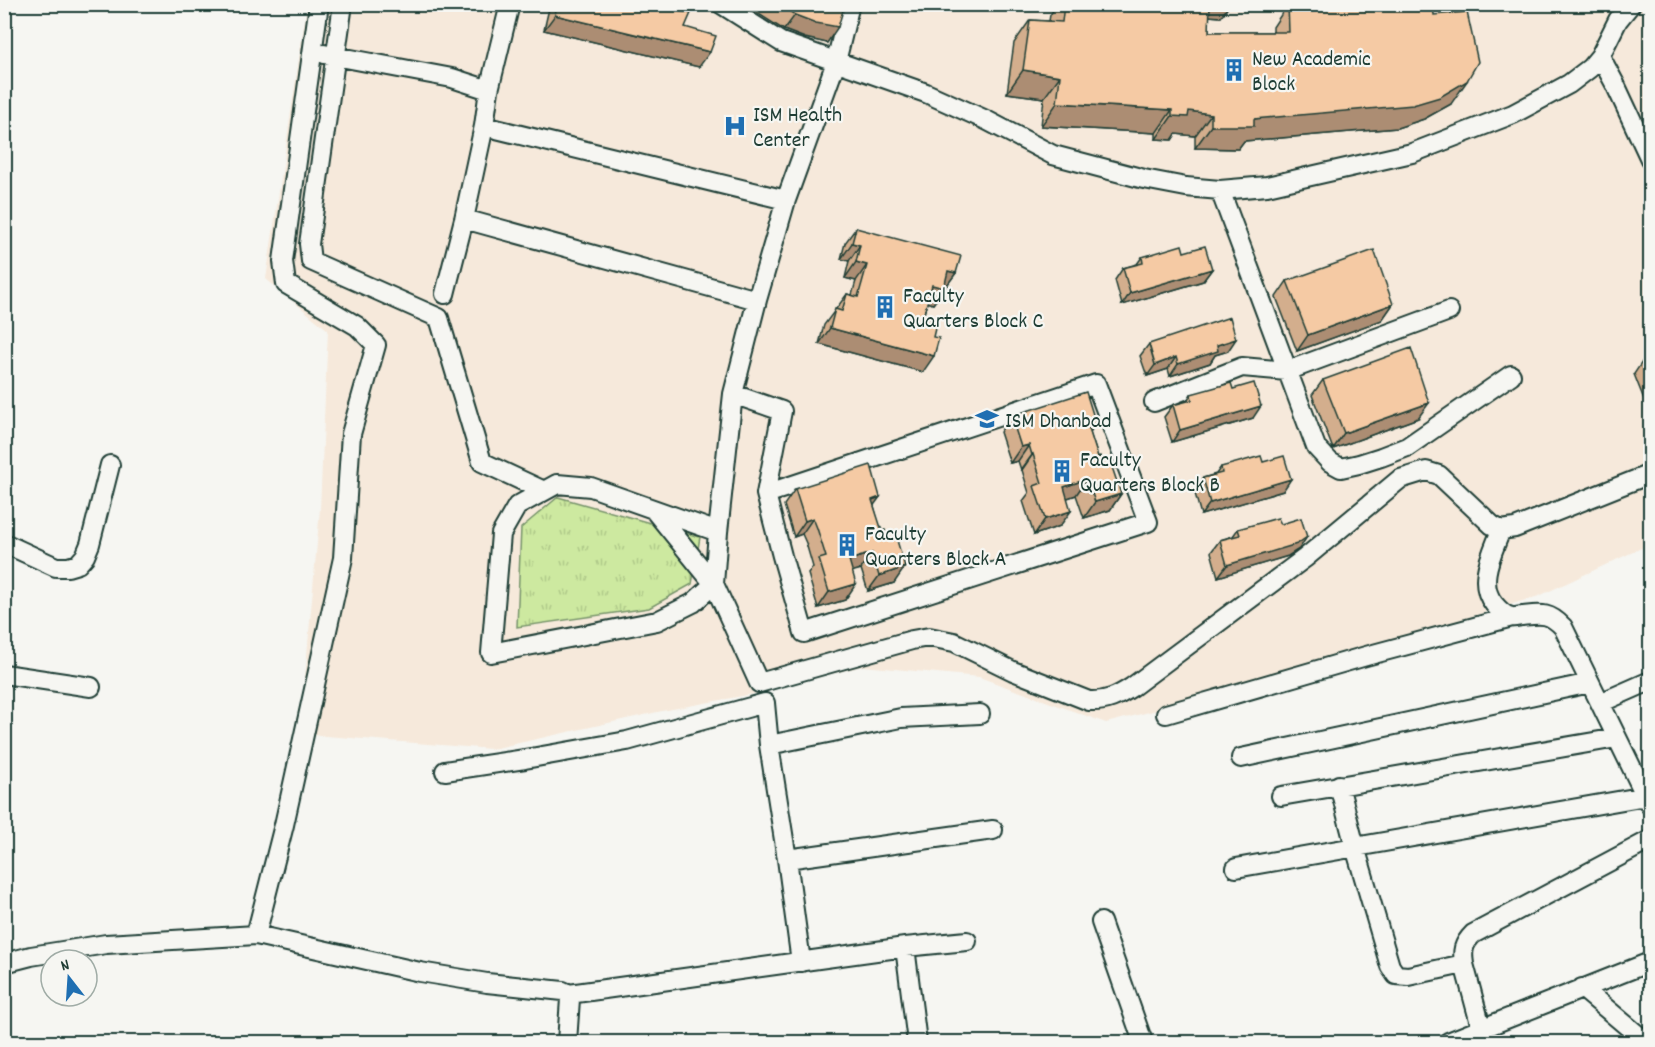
<svg xmlns="http://www.w3.org/2000/svg" width="1655" height="1047" font-family="Dekko,sans-serif">
	<style>
		.built { fill: #f6e9db }
		.park { fill: url(#park-tufts); stroke: #76936a; stroke-width: 1.5 }
		.lines { fill: none; stroke-linecap: round; stroke-linejoin: round }
		.minor-casing { stroke: #1f3d34; stroke-width: 22 }
		.minor { stroke: #f6f6f2; stroke-width: 18 }
		.wall { fill: #d3ae8d; stroke: #1f3d34; stroke-width: 1.5 }
		.shaded-wall { fill: #ac8d73; stroke: #1f3d34; stroke-width: 1.5 }
		.building { fill: #f5caa4; stroke: #1f3d34; stroke-width: 1.5 }
		.labels { text-anchor: middle; stroke-width: 4.5; stroke-linejoin: round; paint-order: stroke }
		.poi-label { font-size: 22px; fill: #1f3d34; stroke: #f6f6f2; text-anchor: start }
	</style>
	<defs>
		<pattern id="park-tufts" width="24" height="20" patternUnits="userSpaceOnUse" patternTransform="scale(1.5)"><rect width="24" height="20" fill="#cde9a0"/><path d="M3 7l-1-3M5 7V3M7 7l1-3M15 17l-1-3M17 17v-4M19 17l1-3" fill="none" stroke="#b0c98a"/></pattern>
	</defs>
	<rect width="100%" height="100%" fill="#f6f6f2"/>
	<filter id="ink" filterUnits="userSpaceOnUse"><feTurbulence type="fractalNoise" baseFrequency=".0167" numOctaves="2"/><feDisplacementMap in="SourceGraphic" scale="12" xChannelSelector="R" yChannelSelector="G"/><feConvolveMatrix kernelMatrix="1 2 1 2 8 2 1 2 1" color-interpolation-filters="sRGB"/></filter>
	<g filter="url(#ink)">
		<path class="built" d="M 307,5 L 1650,5 L 1650,544 L 1539,596 L 1405,637 L 1321,668 L 1106,723 L 979,677 L 863,666 L 753,694 L 662,711 L 492,749 L 300,734 L 320,509 L 328,330 L 266,279 Z"/>
		<path class="park" d="M 558,497 L 700,537 L 692,584 L 649,608 L 517,627 L 521,528 Z"/>
		<g class="lines">
			<g class="minor-casing">
				<path id="minor" d="M 343,4 L 309,244 L 311,261 L 439,318 L 482,462 L 544,491
					M 721,4 L 781,42 L 926,93 L 986,120 L 1053,155 L 1144,179 L 1186,187 L 1220,190 L 1267,186 L 1412,153 L 1513,114 L 1569,84 L 1590,68 L 1600,56 L 1618,20 L 1631,4
					M 324,54 L 452,78 L 489,90
					M 1600,56 L 1615,84 L 1650,159
					M 484,126 L 786,200
					M 1220,190 L 1316,447 L 1330,462 L 1341,468 L 1359,464 L 1381,457 L 1407,447 L 1511,375
					M 464,219 L 757,300
					M 445,294 L 464,219 L 484,126 L 489,90 L 510,4
					M 733,394 L 782,411 L 766,494 L 782,556 L 804,633 L 1148,522 L 1096,384 L 766,494
					M 1154,402 L 1242,367 L 1287,371 L 1449,311
					M 654,510 L 714,584 L 759,683 L 912,640 L 929,637 L 954,642 L 1013,671 L 1089,701 C 1107,702 1118,696 1132,687 L 1305,558 L 1400,479 L 1426,471 L 1439,475 L 1492,525 L 1501,530 L 1515,528 L 1650,474
					M 1501,530 C 1493,552 1476,582 1494,604 C 1499,610 1504,616 1512,617 C 1515,618 1518,616 1522,616 C 1541,614 1549,612 1563,627 L 1650,805
					M 718,532 L 591,487 L 557,484 L 517,506 L 501,534 L 491,653 L 657,621 L 693,603 L 714,584 L 718,532 L 733,394 L 757,300 L 786,200 L 836,62 L 850,4
					M 4,543 L 56,567 L 68,567 L 78,564 L 85,556 L 90,544 L 110,465
					M 4,674 L 91,687
					M 1600,703 L 1650,681
					M 1166,714 L 1366,656 L 1512,617
					M 769,745 L 901,718 L 980,714
					M 1241,758 L 1590,683
					M 445,771 L 525,759 L 627,741 L 765,703 L 769,745 L 787,859 L 801,962
					M 1339,785 L 1355,847 L 1390,966 L 1396,975 L 1408,976 L 1464,964
					M 1281,796 L 1617,738
					M 787,859 L 993,830
					M 1236,868 L 1646,796
					M 1101,922 L 1143,1042
					M 256,935 L 284,825 L 343,558 L 351,434 L 376,345 L 357,326 L 286,284 L 283,261 L 319,4
					M 905,947 L 917,1042
					M 4,963 L 31,956 L 106,944 L 256,935 L 420,972 L 487,983 L 563,991 L 569,994 L 570,999 L 567,1042
					M 1582,988 L 1646,1042
					M 569,994 L 905,947 L 967,941
					M 1448,1042 L 1650,962
					M 1485,1042 L 1464,964 C 1462,951 1463,944 1473,934 L 1650,840"/>
			</g>
			<use href="#minor" class="minor"/>
		</g>
		<path class="wall" d="M 550,4 L 673,4 L 685,27 L 699,67 L 544,30 Z
			M 743,4 L 845,4 L 827,43 L 805,38 L 784,30 Z
			M 1057,4 L 1230,4 L 1221,17 L 1209,16 L 1209,32 L 1273,32 L 1273,27 L 1288,4 L 1434,15 L 1451,104 L 1424,119 L 1397,128 L 1244,141 L 1238,149 L 1195,148 L 1195,136 L 1176,134 L 1172,140 L 1156,139 L 1156,133 L 1041,126 L 1044,98 L 1007,93 L 1014,43 L 1030,20 L 1049,21 L 1050,15 Z
			M 856,228 L 956,273 L 933,304 L 927,302 L 923,317 L 923,372 L 819,344 L 824,325 L 847,294 L 852,295 L 856,281 L 845,278 L 849,261 L 841,259 L 845,243 Z
			M 1184,252 L 1212,269 L 1203,281 L 1122,305 L 1115,280 L 1123,268 L 1137,264 L 1142,257 Z
			M 1287,281 L 1393,304 L 1382,320 L 1297,351 L 1276,297 Z
			M 1149,344 L 1228,351 L 1215,355 L 1210,363 L 1170,376 L 1168,369 L 1147,376 L 1140,356 Z
			M 1650,359 L 1650,411 L 1649,412 L 1634,374 L 1642,362 Z
			M 1323,380 L 1418,418 L 1333,449 L 1312,395 Z
			M 1233,389 L 1253,418 L 1172,442 L 1164,417 L 1173,405 L 1186,402 L 1191,394 Z
			M 1011,416 L 1090,433 L 1098,457 L 1121,494 L 1110,510 L 1084,518 L 1076,495 L 1067,498 L 1060,526 L 1034,535 L 1023,501 L 1029,493 L 1022,470 L 1021,470 L 1018,461 L 1010,463 L 1000,432 Z
			M 1263,462 L 1283,491 L 1201,515 L 1194,490 L 1203,478 L 1216,474 L 1221,467 Z
			M 795,489 L 874,506 L 894,583 L 868,591 L 861,569 L 852,571 L 845,600 L 818,608 L 808,574 L 813,567 L 806,543 L 802,534 L 794,537 L 784,505 Z
			M 1281,524 L 1299,549 L 1288,556 L 1218,577 L 1211,552 L 1220,540 L 1233,536 L 1238,529 Z"/>
		<path class="shaded-wall" d="M 1203,4 L 1230,4 L 1221,17 L 1195,15 Z
			M 555,15 L 710,52 L 699,67 L 544,30 Z
			M 795,15 L 838,27 L 827,43 L 805,38 L 784,30 Z
			M 1023,70 L 1060,76 L 1044,98 L 1007,93 Z
			M 1467,81 L 1451,104 L 1424,119 L 1397,128 L 1244,141 L 1238,149 L 1195,148 L 1211,126 L 1254,119 Z
			M 1057,103 L 1172,110 L 1156,133 L 1041,126 Z
			M 1189,111 L 1211,114 L 1195,136 L 1176,134 L 1172,140 L 1156,139 L 1172,116 Z
			M 852,243 L 860,245 L 849,261 L 841,259 Z
			M 856,262 L 867,265 L 856,281 L 845,278 Z
			M 1212,269 L 1203,281 L 1122,305 L 1130,293 Z
			M 948,271 L 956,273 L 933,304 L 921,301 L 932,285 Z
			M 1393,304 L 1382,320 L 1297,351 L 1308,335 Z
			M 830,328 L 934,356 L 923,372 L 819,344 Z
			M 1236,339 L 1228,351 L 1215,355 L 1210,363 L 1170,376 L 1178,364 L 1217,345 Z
			M 1176,357 L 1168,369 L 1147,376 L 1155,365 Z
			M 1429,403 L 1418,418 L 1333,449 L 1344,433 Z
			M 1261,406 L 1253,418 L 1172,442 L 1180,430 Z
			M 1096,424 L 1085,439 L 1088,426 Z
			M 1029,445 L 1018,461 L 1010,463 L 1021,447 Z
			M 1033,454 L 1022,470 L 1021,470 L 1032,455 Z
			M 1087,479 L 1076,495 L 1053,503 L 1064,487 Z
			M 1291,479 L 1283,491 L 1201,515 L 1210,503 Z
			M 1121,494 L 1110,510 L 1084,518 L 1095,502 Z
			M 880,497 L 869,512 L 872,500 Z
			M 1071,511 L 1060,526 L 1034,535 L 1045,519 Z
			M 813,518 L 802,534 L 794,537 L 805,521 Z
			M 1307,537 L 1299,549 L 1288,556 L 1218,577 L 1227,565 Z
			M 872,553 L 861,569 L 838,576 L 849,560 Z
			M 905,567 L 894,583 L 868,591 L 879,576 Z
			M 856,584 L 845,600 L 818,608 L 829,592 Z"/>
		<path class="building" d="M 557,4 L 673,4 L 677,11 L 691,13 L 685,27 L 716,36 L 710,52 L 555,15 Z
			M 779,4 L 845,4 L 838,27 L 816,23 L 795,15 Z
			M 1064,4 L 1210,4 L 1209,32 L 1289,32 L 1288,4 L 1433,4 L 1434,15 L 1467,12 L 1478,62 L 1467,81 L 1440,97 L 1413,105 L 1254,119 L 1254,126 L 1211,126 L 1211,114 L 1189,111 L 1188,117 L 1172,116 L 1172,110 L 1057,103 L 1060,76 L 1023,70 L 1030,20 L 1062,22 Z
			M 856,228 L 961,256 L 956,273 L 948,271 L 944,288 L 932,285 L 923,317 L 937,320 L 933,337 L 939,338 L 934,356 L 830,328 L 835,309 L 842,311 L 847,294 L 858,297 L 867,265 L 856,262 L 860,245 L 852,243 Z
			M 1182,245 L 1184,252 L 1205,246 L 1212,269 L 1130,293 L 1123,268 L 1143,263 L 1142,257 Z
			M 1374,250 L 1393,304 L 1308,335 L 1287,281 Z
			M 1230,317 L 1236,339 L 1217,345 L 1218,351 L 1178,364 L 1176,357 L 1155,365 L 1149,344 Z
			M 1411,348 L 1429,403 L 1344,433 L 1323,380 Z
			M 1650,359 L 1650,384 L 1642,362 Z
			M 1231,383 L 1233,389 L 1254,383 L 1261,406 L 1180,430 L 1173,405 L 1192,400 L 1191,394 Z
			M 1086,392 L 1096,424 L 1088,426 L 1098,457 L 1100,456 L 1104,466 L 1111,464 L 1121,494 L 1095,502 L 1087,479 L 1064,487 L 1071,511 L 1045,519 L 1034,486 L 1042,483 L 1033,454 L 1032,455 L 1029,445 L 1021,447 L 1011,416 Z
			M 1261,456 L 1263,462 L 1284,456 L 1291,479 L 1210,503 L 1203,478 L 1222,473 L 1221,467 Z
			M 871,465 L 880,497 L 872,500 L 882,531 L 885,530 L 888,540 L 896,537 L 905,567 L 879,576 L 872,553 L 849,560 L 856,584 L 829,592 L 819,559 L 826,557 L 817,528 L 813,518 L 805,521 L 795,489 Z
			M 1278,518 L 1281,524 L 1301,518 L 1307,537 L 1297,544 L 1227,565 L 1220,540 L 1240,535 L 1238,529 Z"/>
	</g>
	<defs>
		<g id="building-bare" transform="scale(1.8)"><path d="M-4-6H4V6H1V3H-1V6H-4ZM-2.5-4.3h1.7v1.8h-1.7ZM.8-4.3h1.7v1.8H.8ZM-2.5-1h1.7V.8h-1.7ZM.8-1h1.7V.8H.8Z" fill="#1f6fb2" stroke="#f6f6f2" stroke-width="2.5" paint-order="stroke"/></g>
		<g id="hospital-bare" transform="scale(1.8)"><path d="M-5-5h3v3.5h4V-5h3V5h-3V1.5h-4V5h-3Z" fill="#1f6fb2" stroke="#f6f6f2" stroke-width="2.5" paint-order="stroke"/></g>
		<g id="university-bare" transform="scale(1.8)"><path d="M0-5L7-2L0 1L-7-2ZM-4 1L0 2.5L4 1V4Q0 6-4 4Z" fill="#1f6fb2" stroke="#f6f6f2" stroke-width="2.5" paint-order="stroke"/></g>
	</defs>
	<g fill-rule="evenodd">
		<use href="#building-bare" x="1234" y="70"/>
		<use href="#hospital-bare" x="735" y="126"/>
		<use href="#building-bare" x="885" y="307"/>
		<use href="#university-bare" x="987" y="419"/>
		<use href="#building-bare" x="1062" y="471"/>
		<use href="#building-bare" x="847" y="545"/>
	</g>
	<g class="labels">
		<g class="poi-label">
			<text x="1252" y="65">New Academic<tspan x="1252" dy="25">Block</tspan></text>
			<text x="753" y="121">ISM Health<tspan x="753" dy="25">Center</tspan></text>
			<text x="903" y="302">Faculty<tspan x="903" dy="25">Quarters Block C</tspan></text>
			<text x="1005" y="427">ISM Dhanbad</text>
			<text x="1080" y="466">Faculty<tspan x="1080" dy="25">Quarters Block B</tspan></text>
			<text x="865" y="540">Faculty<tspan x="865" dy="25">Quarters Block A</tspan></text>
		</g>
	</g>
	<rect width="1655" height="1047" fill="none" stroke="#f6f6f2" stroke-width="24"/>
	<rect x="12" y="12" width="1631" height="1023" fill="none" stroke="#1f3d34" stroke-width="2" filter="url(#ink)"/>
	<g transform="translate(69 978) rotate(343)"><circle r="28" fill="#f6f6f2" stroke="#a0aca6" stroke-width="1.5"/>
	<path d="M0-4.5L10 22L0 15L-10 22Z" fill="#1f6fb2"/>
	<text y="-9" font-size="16" font-weight="bold" text-anchor="middle" fill="#1f3d34">N</text>
	</g>
</svg>
